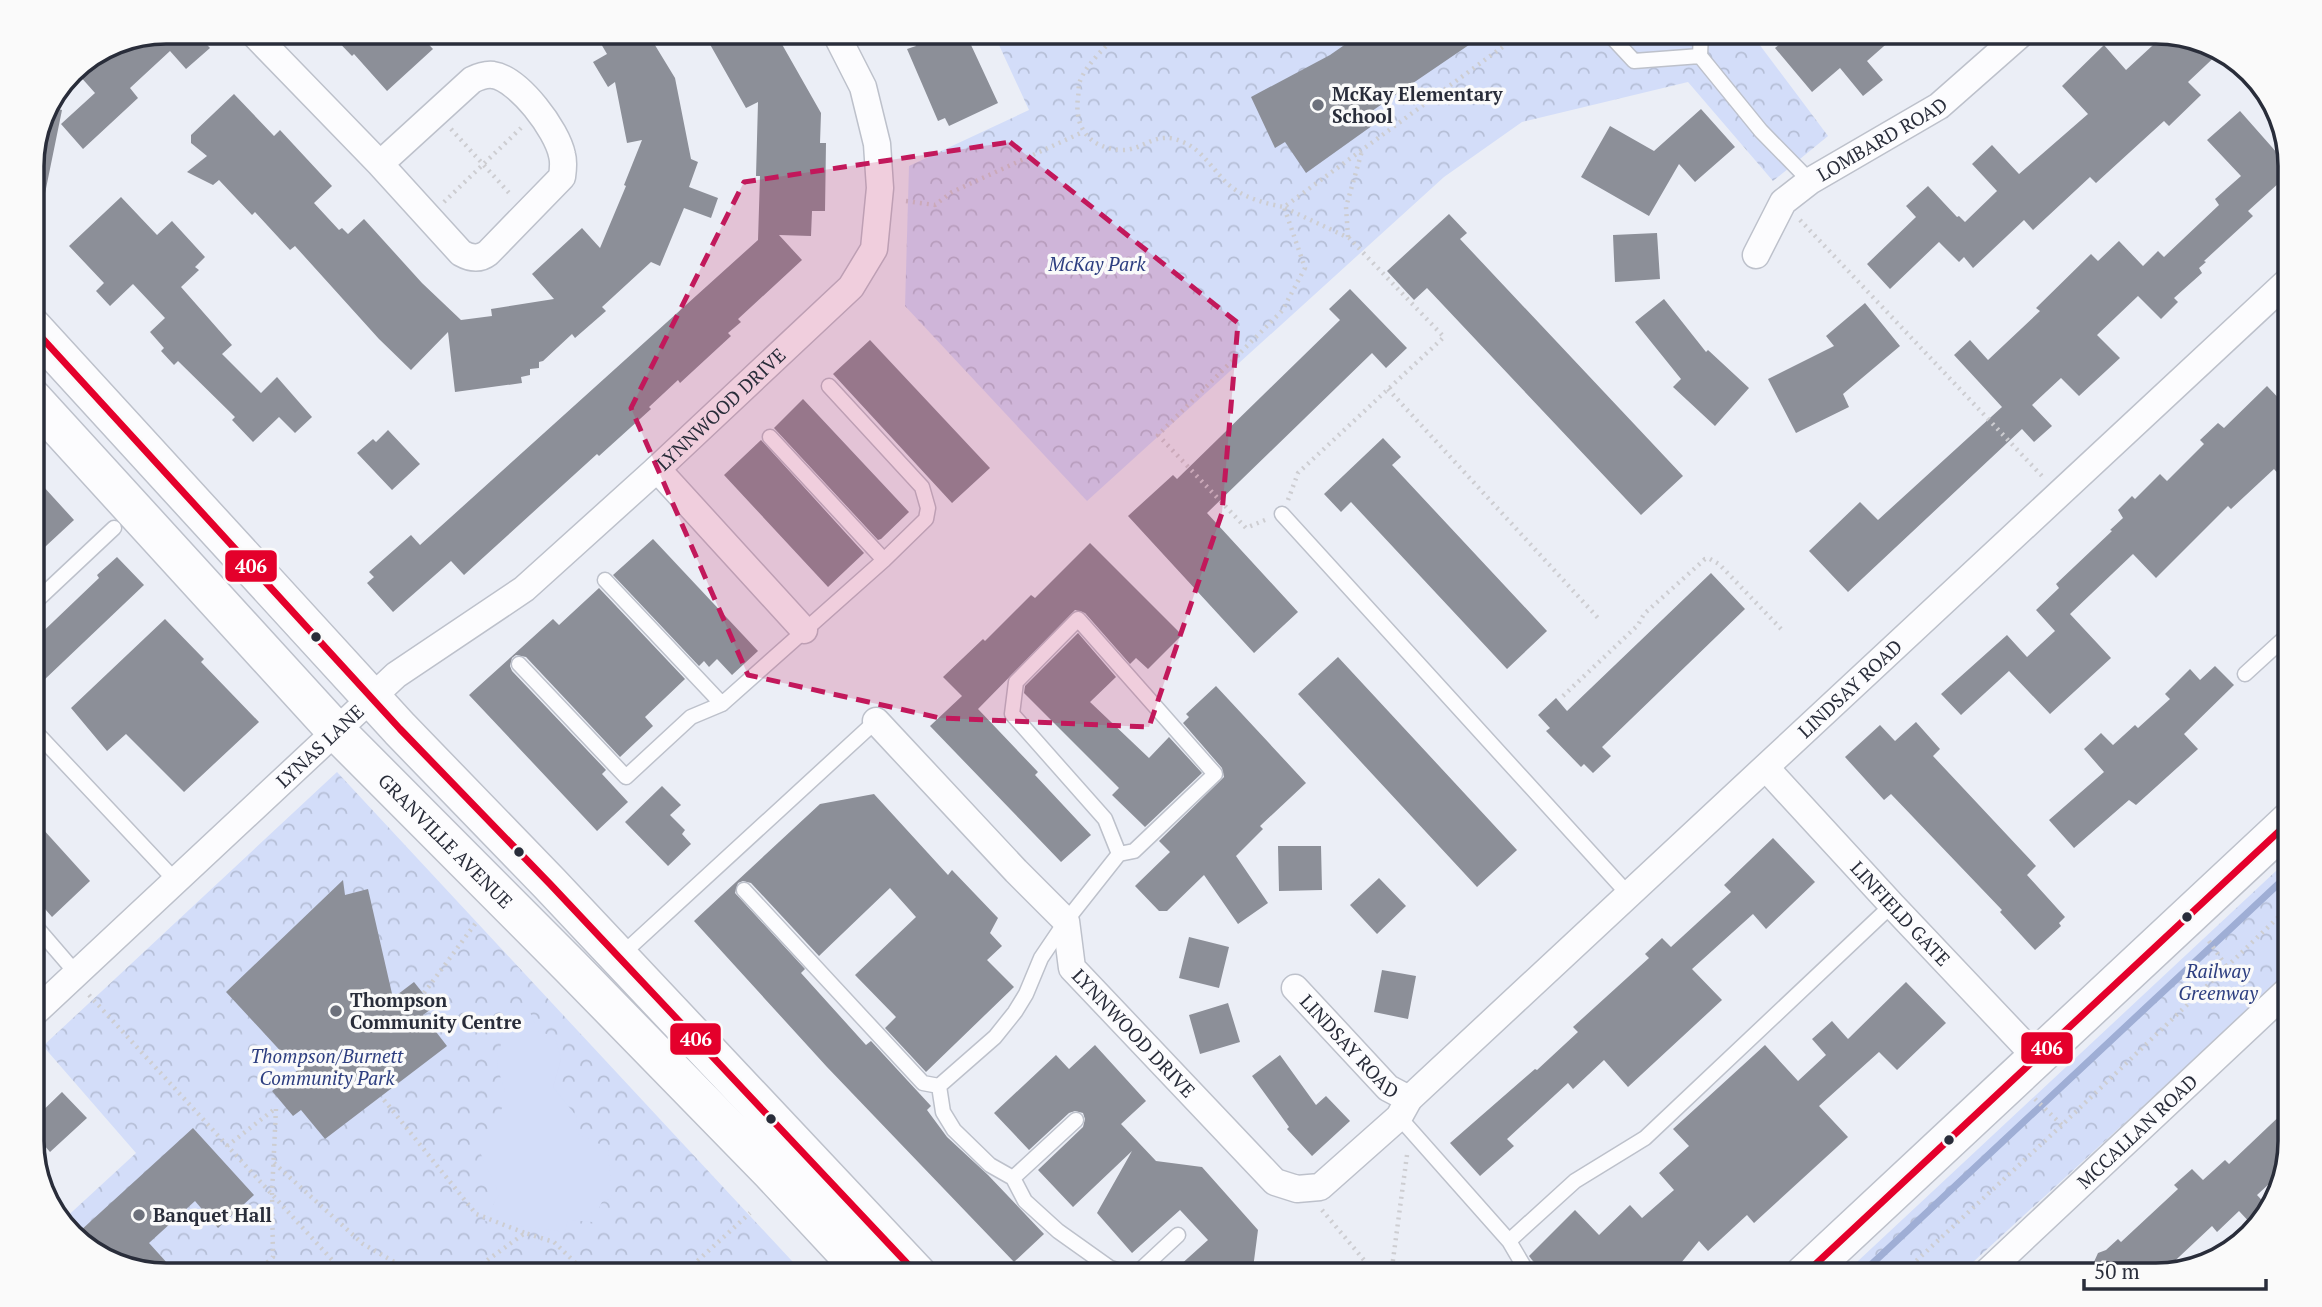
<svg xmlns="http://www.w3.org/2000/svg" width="2322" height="1307" font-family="'PT Serif',serif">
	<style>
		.park { fill: url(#park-crowns) }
		.pitch { fill: #d3ddf9 }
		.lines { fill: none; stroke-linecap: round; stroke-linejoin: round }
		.stream { stroke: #9faed5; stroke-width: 7 }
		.building { fill: #8c8f98 }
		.service-casing { stroke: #bdc1cb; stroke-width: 17 }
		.minor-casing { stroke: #bdc1cb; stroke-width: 29 }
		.secondary-casing { stroke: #bdc1cb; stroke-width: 41 }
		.path { stroke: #cdcdd1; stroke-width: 4.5; stroke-dasharray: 2 5; stroke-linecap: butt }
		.service { stroke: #fcfcfe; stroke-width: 14 }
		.minor { stroke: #fcfcfe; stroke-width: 26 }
		.secondary { stroke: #fcfcfe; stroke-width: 38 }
		.bus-1-casing { stroke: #fafafa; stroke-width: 12 }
		.bus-1 { stroke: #e4002b; stroke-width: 7 }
		.marked { fill: #c2185b; fill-opacity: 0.2; stroke: #c2185b; stroke-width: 5; stroke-dasharray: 14 9; stroke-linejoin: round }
		.poi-dot { fill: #6d717c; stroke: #fafafa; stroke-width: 2.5 }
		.bus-dot { fill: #292d3a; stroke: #fafafa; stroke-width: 2.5 }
		.labels { text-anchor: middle; stroke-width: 7; stroke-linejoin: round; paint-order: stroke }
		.poi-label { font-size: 19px; font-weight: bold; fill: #292d3a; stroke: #fafafa; text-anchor: start }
		.street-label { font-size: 19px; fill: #292d3a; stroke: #fafafa }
		.park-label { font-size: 19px; font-style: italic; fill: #2d3e80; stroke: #fafafa }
		.rim { fill: none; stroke: #292d3a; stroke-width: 3.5 }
		.line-badge { stroke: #fafafa; stroke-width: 2.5 }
		.badge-label { font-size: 19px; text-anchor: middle; font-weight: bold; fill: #fff }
	</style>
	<defs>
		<pattern id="park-crowns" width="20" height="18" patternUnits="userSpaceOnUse" patternTransform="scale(1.75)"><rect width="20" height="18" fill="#d3ddf9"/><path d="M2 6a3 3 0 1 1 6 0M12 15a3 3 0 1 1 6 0" fill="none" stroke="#b5bed6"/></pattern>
	</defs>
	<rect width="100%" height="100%" fill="#ebeef6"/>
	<path class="park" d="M 993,32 L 1750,32 L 1828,136 L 1773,181 L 1688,82 L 1522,122 L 1444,177 L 1087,501 L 905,306 L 909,166 L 1029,110 Z
		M 337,772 L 805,1275 L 166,1275 L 99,1258 L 61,1222 L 136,1153 L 43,1046 Z
		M 2290,858 L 2290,971 L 1959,1275 L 1843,1275 Z"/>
	<path class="pitch" d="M 527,1005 L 538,1031 L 555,1037 L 561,1059 L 553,1087 L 577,1117 L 576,1133 L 608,1148 L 612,1198 L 602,1202 L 592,1222 L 568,1220 L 565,1232 L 484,1221 L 499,1194 L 480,1152 L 507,1098 L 497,1066 L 507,1009 Z"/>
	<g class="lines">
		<path class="stream" d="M 1860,1275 L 2290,873"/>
	</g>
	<path class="building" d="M 166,32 L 195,32 L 210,48 L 186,69 L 170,51 L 130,88 L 138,98 L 83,149 L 61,124 L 95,93 L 79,75 L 116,41 Z
		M 329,32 L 417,32 L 433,49 L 387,91 L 354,54 L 352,56 Z
		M 594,32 L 647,32 L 675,78 L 691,159 L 698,162 L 689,187 L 718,198 L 711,218 L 684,208 L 660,266 L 651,262 L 602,307 L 606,311 L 575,338 L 572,334 L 543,361 L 539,362 L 539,368 L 530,369 L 530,375 L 521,377 L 522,383 L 455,392 L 448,332 L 411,370 L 379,339 L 295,246 L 290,250 L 255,212 L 252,215 L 219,180 L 213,185 L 187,172 L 207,156 L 191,143 L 191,135 L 234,94 L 274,136 L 280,130 L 332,186 L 314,203 L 339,230 L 342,228 L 348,234 L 364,219 L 422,283 L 461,320 L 492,316 L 491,309 L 554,299 L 532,274 L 582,228 L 600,248 L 626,186 L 624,185 L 642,140 L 627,143 L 615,82 L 608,87 L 593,62 L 607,54 Z
		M 703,32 L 775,32 L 821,113 L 820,143 L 826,143 L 825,211 L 812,211 L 811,236 L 779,235 L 802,260 L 738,319 L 741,322 L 728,333 L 731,336 L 680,383 L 678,380 L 649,407 L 651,409 L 599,456 L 597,454 L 475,565 L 464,575 L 451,561 L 393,612 L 367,583 L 374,577 L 369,572 L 411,535 L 420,545 L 758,240 L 760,176 L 756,176 L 758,102 L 746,108 Z
		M 909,32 L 965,32 L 998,103 L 949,126 L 945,118 L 938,121 L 907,49 L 916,46 Z
		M 1363,32 L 1488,32 L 1369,113 L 1376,123 L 1306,173 L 1285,142 L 1275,148 L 1251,97 L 1330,55 Z
		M 1795,32 L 1900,32 L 1867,61 L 1883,80 L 1863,96 L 1840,68 L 1812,92 L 1775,48 Z
		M 2165,34 L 2223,49 L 2188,82 L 2201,95 L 2169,126 L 2164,121 L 2096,183 L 2090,177 L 2033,230 L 2024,220 L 1973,268 L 1964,257 L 1959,262 L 1939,242 L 1890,289 L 1867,264 L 1916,217 L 1906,206 L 1928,186 L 1957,217 L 1959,216 L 1965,222 L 1997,191 L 1972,164 L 1992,145 L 2019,174 L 2088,114 L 2062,86 L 2104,45 L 2126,70 Z
		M 54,108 L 62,110 L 41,213 L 32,213 L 32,157 Z
		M 1701,109 L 1735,147 L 1695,182 L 1679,164 L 1649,216 L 1581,177 L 1610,126 L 1654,151 Z
		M 2240,111 L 2278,154 L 2286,146 L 2290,157 L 2290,173 L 2248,211 L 2253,216 L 2204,261 L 2206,262 L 2199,268 L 2202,273 L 2174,298 L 2178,302 L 2161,319 L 2138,296 L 2097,335 L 2120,358 L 2079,396 L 2061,378 L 2032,405 L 2052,426 L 2034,442 L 2022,429 L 1848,592 L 1809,551 L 1860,502 L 1878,520 L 2002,407 L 1954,355 L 1970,340 L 1988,360 L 2040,311 L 2036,308 L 2091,254 L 2098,261 L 2119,241 L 2143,266 L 2158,251 L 2164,257 L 2219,205 L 2215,199 L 2241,176 L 2207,140 Z
		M 121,197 L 157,235 L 172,221 L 205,257 L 195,267 L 199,270 L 181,287 L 232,345 L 222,354 L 261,393 L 277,377 L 312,417 L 295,433 L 279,417 L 253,442 L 232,420 L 235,417 L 178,361 L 174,365 L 161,351 L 164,348 L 150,332 L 165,318 L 133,284 L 110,306 L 96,291 L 104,283 L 69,246 Z
		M 1449,214 L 1467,233 L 1460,239 L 1683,476 L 1641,515 L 1427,288 L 1414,300 L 1387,271 Z
		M 1657,233 L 1660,279 L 1615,282 L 1613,235 Z
		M 1350,289 L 1407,348 L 1386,368 L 1372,353 L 1207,513 L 1298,612 L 1254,653 L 1128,516 L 1173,475 L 1177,479 L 1340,320 L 1329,309 Z
		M 1664,299 L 1706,352 L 1708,350 L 1749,388 L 1715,426 L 1673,387 L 1681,379 L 1635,322 Z
		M 1865,303 L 1900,346 L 1843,394 L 1849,407 L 1796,433 L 1768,379 L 1834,346 L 1826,336 Z
		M 870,340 L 990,468 L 952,503 L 833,374 Z
		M 2267,386 L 2290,410 L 2277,425 L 2290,439 L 2290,487 L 2274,469 L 2231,509 L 2228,506 L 2156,578 L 2133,554 L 2070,614 L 2111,658 L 2050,714 L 2009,671 L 1961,715 L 1941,694 L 2007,635 L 2027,657 L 2055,631 L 2036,610 L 2059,588 L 2056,584 L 2112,531 L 2110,530 L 2123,518 L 2118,510 L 2132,496 L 2135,499 L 2160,474 L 2167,481 L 2204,444 L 2200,440 L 2218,423 L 2224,428 Z
		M 803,399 L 909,512 L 881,539 L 878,540 L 774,428 Z
		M 388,430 L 420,464 L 392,490 L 357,453 L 373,439 L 376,442 Z
		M 1383,438 L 1401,457 L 1392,465 L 1547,631 L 1507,669 L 1351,502 L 1341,512 L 1324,494 Z
		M 761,440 L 864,553 L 828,587 L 724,475 Z
		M 32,474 L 74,520 L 32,559 Z
		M 653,539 L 758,651 L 732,675 L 717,659 L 709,667 L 704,661 L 699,666 L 613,575 Z
		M 1090,543 L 1182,635 L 1148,669 L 1136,658 L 1130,664 L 1085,613 L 1075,610 L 978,709 L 1038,772 L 1035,775 L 1091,835 L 1061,862 L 930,726 L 962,696 L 943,677 L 983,639 L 985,641 L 1031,595 L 1035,598 Z
		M 117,557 L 144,585 L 43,681 L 32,669 L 32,642 L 99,578 L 97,575 Z
		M 1711,573 L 1745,609 L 1602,747 L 1611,756 L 1593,773 L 1584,764 L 1581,767 L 1546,731 L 1550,728 L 1538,715 L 1556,698 L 1567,711 Z
		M 599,588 L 685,679 L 645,717 L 653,726 L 620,757 L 526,657 L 516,655 L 512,658 L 510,666 L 512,671 L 606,770 L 602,774 L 628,802 L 597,831 L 469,695 L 553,619 L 559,625 Z
		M 165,619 L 204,659 L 201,662 L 259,722 L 184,792 L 126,734 L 107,751 L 71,708 Z
		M 1078,633 L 1116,677 L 1090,702 L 1149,758 L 1169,737 L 1202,773 L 1145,827 L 1112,795 L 1119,788 L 1024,693 L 1025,686 Z
		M 1338,657 L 1517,850 L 1477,887 L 1298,694 Z
		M 2215,666 L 2234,685 L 2184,734 L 2198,749 L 2136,805 L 2129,800 L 2074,848 L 2049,820 L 2104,772 L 2084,749 L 2101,733 L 2113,745 L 2135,725 L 2138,728 L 2170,699 L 2165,694 L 2190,669 L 2200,680 Z
		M 1216,686 L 1306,783 L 1260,826 L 1263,829 L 1236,856 L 1268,903 L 1238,924 L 1204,875 L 1167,911 L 1159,911 L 1135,886 L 1170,852 L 1159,841 L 1224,777 L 1222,768 L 1183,723 L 1189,717 L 1186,714 Z
		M 1916,722 L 1940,749 L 1933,756 L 2036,866 L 2027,875 L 2065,917 L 2059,923 L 2061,926 L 2035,950 L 2000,912 L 2002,910 L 1891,794 L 1884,800 L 1845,757 L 1880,725 L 1895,741 Z
		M 662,786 L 681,805 L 670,815 L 685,830 L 682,834 L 691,844 L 668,866 L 625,822 Z
		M 874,794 L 948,875 L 952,870 L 998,918 L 990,933 L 1002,946 L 987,960 L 1014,987 L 926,1072 L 885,1028 L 896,1017 L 855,975 L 916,917 L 890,888 L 819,956 L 751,883 L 743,881 L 738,883 L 735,893 L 805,969 L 801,973 L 866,1045 L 871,1041 L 931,1106 L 927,1110 L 947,1137 L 988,1175 L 1044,1234 L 1014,1262 L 827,1067 L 694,921 L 820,804 Z
		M 32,817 L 90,881 L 52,917 L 32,894 Z
		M 1773,838 L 1815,882 L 1766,929 L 1753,914 L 1692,969 L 1722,1000 L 1628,1087 L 1604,1060 L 1573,1089 L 1568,1083 L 1507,1139 L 1514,1146 L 1480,1176 L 1450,1143 L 1535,1069 L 1537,1070 L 1578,1032 L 1573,1027 L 1649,958 L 1645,954 L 1662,938 L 1671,947 L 1731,892 L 1724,885 Z
		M 1278,846 L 1321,846 L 1322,890 L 1279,891 Z
		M 1379,878 L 1406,906 L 1377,934 L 1350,905 Z
		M 343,880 L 345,895 L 368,889 L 393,998 L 414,982 L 434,1007 L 423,1015 L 447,1046 L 325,1139 L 301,1110 L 293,1116 L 272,1091 L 298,1070 L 226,992 Z
		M 1189,937 L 1229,947 L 1219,988 L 1179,978 Z
		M 1382,970 L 1416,976 L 1408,1019 L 1374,1012 Z
		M 1906,982 L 1946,1023 L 1897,1070 L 1879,1052 L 1819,1106 L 1848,1137 L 1754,1223 L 1747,1215 L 1708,1251 L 1699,1241 L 1681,1263 L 1664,1275 L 1619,1275 L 1618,1267 L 1610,1262 L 1600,1267 L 1596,1275 L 1546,1275 L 1532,1260 L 1529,1256 L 1575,1210 L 1599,1235 L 1630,1205 L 1642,1218 L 1674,1190 L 1659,1173 L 1689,1146 L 1673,1129 L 1765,1045 L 1798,1081 L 1826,1055 L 1812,1039 L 1832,1021 L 1848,1039 Z
		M 1228,1003 L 1240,1042 L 1200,1054 L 1189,1015 Z
		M 1095,1045 L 1146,1101 L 1121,1124 L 1156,1161 L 1202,1167 L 1258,1230 L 1252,1276 L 1168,1276 L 1208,1240 L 1180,1210 L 1132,1253 L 1097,1213 L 1132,1151 L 1073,1207 L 1038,1170 L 1083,1127 L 1085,1119 L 1083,1113 L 1075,1111 L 1069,1113 L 1029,1150 L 994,1113 L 1056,1055 L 1069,1069 Z
		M 1280,1055 L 1316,1105 L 1326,1096 L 1350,1121 L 1312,1156 L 1287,1129 L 1289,1127 L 1252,1076 Z
		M 62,1092 L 87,1118 L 50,1152 L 32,1131 L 32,1121 Z
		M 2290,1106 L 2290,1142 L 2283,1171 L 2257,1195 L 2270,1209 L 2253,1226 L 2239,1211 L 2217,1232 L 2212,1226 L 2163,1272 L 2155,1264 L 2142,1275 L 2088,1275 L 2098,1253 L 2106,1250 L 2118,1239 L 2121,1242 L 2178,1189 L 2174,1185 L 2192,1169 L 2203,1180 L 2225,1160 L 2229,1164 Z
		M 193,1128 L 254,1195 L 218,1228 L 195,1201 L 149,1243 L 179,1276 L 166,1276 L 103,1259 L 79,1232 Z"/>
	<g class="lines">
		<g class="service-casing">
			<path id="service" d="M 1607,32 L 1634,61 L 1700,56
				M 1701,32 L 1700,56 L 1761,131 L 1810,181
				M 770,437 L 884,560
				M 1282,514 L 1629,895
				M 605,580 L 722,704
				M 32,605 L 114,528
				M 519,664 L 626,777 L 691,717 L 722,704 L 884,560 L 926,519 L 928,508 L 922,487 L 829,386
				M 2245,674 L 2290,633
				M 32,728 L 175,880
				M 744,890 L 923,1083 L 939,1086
				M 32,922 L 76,973
				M 619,957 L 876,721
				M 939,1086 L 995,1037 L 1015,1012 L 1026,994 L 1041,958 L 1066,921 L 1119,854 L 1134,851 L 1215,774 L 1078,619 L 1016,682 L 1012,714 L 1105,819 L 1119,854
				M 939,1086 L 943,1112 L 954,1130 L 990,1165 L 1013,1178 L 1025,1201 L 1058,1231 L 1110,1268 L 1133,1275
				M 1399,1117 L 1509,1241 L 1529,1275
				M 1013,1178 L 1076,1120
				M 1509,1241 L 1575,1181 L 1645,1138 L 1892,905
				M 1135,1275 L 1178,1235
				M 1606,1275 L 1610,1272"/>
		</g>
		<g class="minor-casing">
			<g id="minor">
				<path d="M 252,32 L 380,164 L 461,253 C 470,258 479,260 488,253 L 562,177 C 563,170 564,162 562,155 C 557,130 519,79 493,75 C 485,74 478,77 472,80 L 380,164"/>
				<path id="s1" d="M 1756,255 L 1783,202 L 1810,181 L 1939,106 L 2023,32"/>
				<path d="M 657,469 L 804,630"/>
				<path id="s2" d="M 876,721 L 1016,871 L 1066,921 L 1072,968 L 1275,1182 L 1297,1189 L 1320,1187 L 1399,1117 L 1409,1099 L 2290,279"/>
				<path id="s3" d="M 1766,768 L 1892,905 L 2036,1057"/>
				<path id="s4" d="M 1295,988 L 1388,1088 L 1409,1099"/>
				<path id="s5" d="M 32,1015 L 396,675 L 524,589 L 657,469 L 851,287 L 874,249 L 880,188 L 877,144 L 863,87 L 835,32"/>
				<path id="s6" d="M 1984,1275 L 2290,988"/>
			</g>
		</g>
		<g class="secondary-casing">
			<g id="secondary">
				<path d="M 32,327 L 400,729 L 550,884 L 918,1275"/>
				<path id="s7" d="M 32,398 L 336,731 L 571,967 L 772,1173 L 867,1275"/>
				<path d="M 1804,1275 L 2290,821"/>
			</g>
		</g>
		<path class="path" d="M 1121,32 C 1108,44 1087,63 1080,81 C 1078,85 1079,92 1078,97 C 1074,129 1090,148 1121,150 C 1144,151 1155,129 1183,142 C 1200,149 1210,165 1222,178 C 1237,196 1262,203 1284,207 L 1523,32
			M 1171,32 L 1182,40 L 1193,32
			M 451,129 L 511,195
			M 906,201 L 935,205 L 952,192 L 1083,132
			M 444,202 L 521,128
			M 1285,208 L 1349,238 L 1444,337
			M 1800,220 L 2042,476
			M 1348,237 L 1346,207 L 1362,151
			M 1388,389 L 1599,619
			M 1288,500 L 1298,473 L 1444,337
			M 1265,520 L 1246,528 L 1158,435 L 1282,311 L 1305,268 L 1284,207
			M 1563,696 L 1638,625 L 1644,614 L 1705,559 L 1710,559 L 1719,564 L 1784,632
			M 2209,941 L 2226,966
			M 424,993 L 478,920
			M 89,995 L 346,1275
			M 2035,1099 L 2062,1125
			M 384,1100 L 476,1214 L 525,1233
			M 227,1146 L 276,1108 L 272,1194 L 273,1257 L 254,1275
			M 274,1163 L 363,1244 L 398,1264 L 437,1275
			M 1322,1210 L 1369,1266 L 1372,1275
			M 441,1275 L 482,1264 L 525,1233 L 554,1242 L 588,1275
			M 682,1275 L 750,1213
			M 1391,1275 L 1407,1155
			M 1901,1275 L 2062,1125 L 2290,906"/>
		<use href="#service" class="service"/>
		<use href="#minor" class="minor"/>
		<use href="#secondary" class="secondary"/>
		<g class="bus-1-casing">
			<path id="bus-1" d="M 32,327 L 400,729 L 550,884 L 918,1275
				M 1804,1275 L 2290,821"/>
		</g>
		<use href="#bus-1" class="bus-1"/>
	</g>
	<path class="marked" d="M 1010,142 L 1238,323 L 1222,513 L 1149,727 L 940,718 L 748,675 L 631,408 L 744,182 Z"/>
	<g class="poi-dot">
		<circle cx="1318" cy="105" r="7"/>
		<circle cx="336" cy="1011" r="7"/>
		<circle cx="139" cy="1215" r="7"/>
	</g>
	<g class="bus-dot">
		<circle cx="316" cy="637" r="6"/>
		<circle cx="519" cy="852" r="6"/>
		<circle cx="2187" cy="917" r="6"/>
		<circle cx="771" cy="1119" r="6"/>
		<circle cx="1949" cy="1140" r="6"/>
	</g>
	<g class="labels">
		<g class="poi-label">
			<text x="1332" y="101">McKay Elementary<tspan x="1332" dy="22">School</tspan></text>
			<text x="350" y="1007">Thompson<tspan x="350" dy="22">Community Centre</tspan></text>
			<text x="153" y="1222">Banquet Hall</text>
		</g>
		<g class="street-label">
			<text dy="7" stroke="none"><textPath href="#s1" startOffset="177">LOMBARD ROAD</textPath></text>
			<text dy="7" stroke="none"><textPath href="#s5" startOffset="919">LYNNWOOD DRIVE</textPath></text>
			<text dy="7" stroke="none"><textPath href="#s2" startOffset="1393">LINDSAY ROAD</textPath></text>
			<text dy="7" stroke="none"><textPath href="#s5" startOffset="394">LYNAS LANE</textPath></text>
			<text dy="7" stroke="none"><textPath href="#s7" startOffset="606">GRANVILLE AVENUE</textPath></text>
			<text dy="7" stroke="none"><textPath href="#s3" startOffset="198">LINFIELD GATE</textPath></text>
			<text dy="7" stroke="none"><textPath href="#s2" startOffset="413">LYNNWOOD DRIVE</textPath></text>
			<text dy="7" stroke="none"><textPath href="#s4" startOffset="80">LINDSAY ROAD</textPath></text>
			<text dy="7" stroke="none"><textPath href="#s6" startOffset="210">MCCALLAN ROAD</textPath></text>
		</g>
		<g class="park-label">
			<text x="1097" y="271">McKay Park</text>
			<text x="2218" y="978">Railway<tspan x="2218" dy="22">Greenway</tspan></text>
			<text x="327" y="1063">Thompson/Burnett<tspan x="327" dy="22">Community Park</tspan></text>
		</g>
	</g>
	<path d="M0 0H2322V1307H0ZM166 44H2156A122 122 0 0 1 2278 166V1141A122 122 0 0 1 2156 1263H166A122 122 0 0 1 44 1141V166A122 122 0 0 1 166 44Z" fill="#fafafa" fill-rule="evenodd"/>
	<path class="rim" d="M166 44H2156A122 122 0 0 1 2278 166V1141A122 122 0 0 1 2156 1263H166A122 122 0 0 1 44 1141V166A122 122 0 0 1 166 44Z"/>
	<g class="line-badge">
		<rect x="224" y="549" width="54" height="34" rx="7" fill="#e4002b"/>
		<rect x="669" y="1022" width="53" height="34" rx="7" fill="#e4002b"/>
		<rect x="2020" y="1031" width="54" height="34" rx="7" fill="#e4002b"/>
	</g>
	<g class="badge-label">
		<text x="251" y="573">406</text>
		<text x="696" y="1046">406</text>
		<text x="2047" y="1055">406</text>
	</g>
	<path d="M2084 1279v10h182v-10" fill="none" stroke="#292d3a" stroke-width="3.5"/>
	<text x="2094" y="1279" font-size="21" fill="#292d3a" stroke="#fafafa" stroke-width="5" paint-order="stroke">50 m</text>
</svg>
